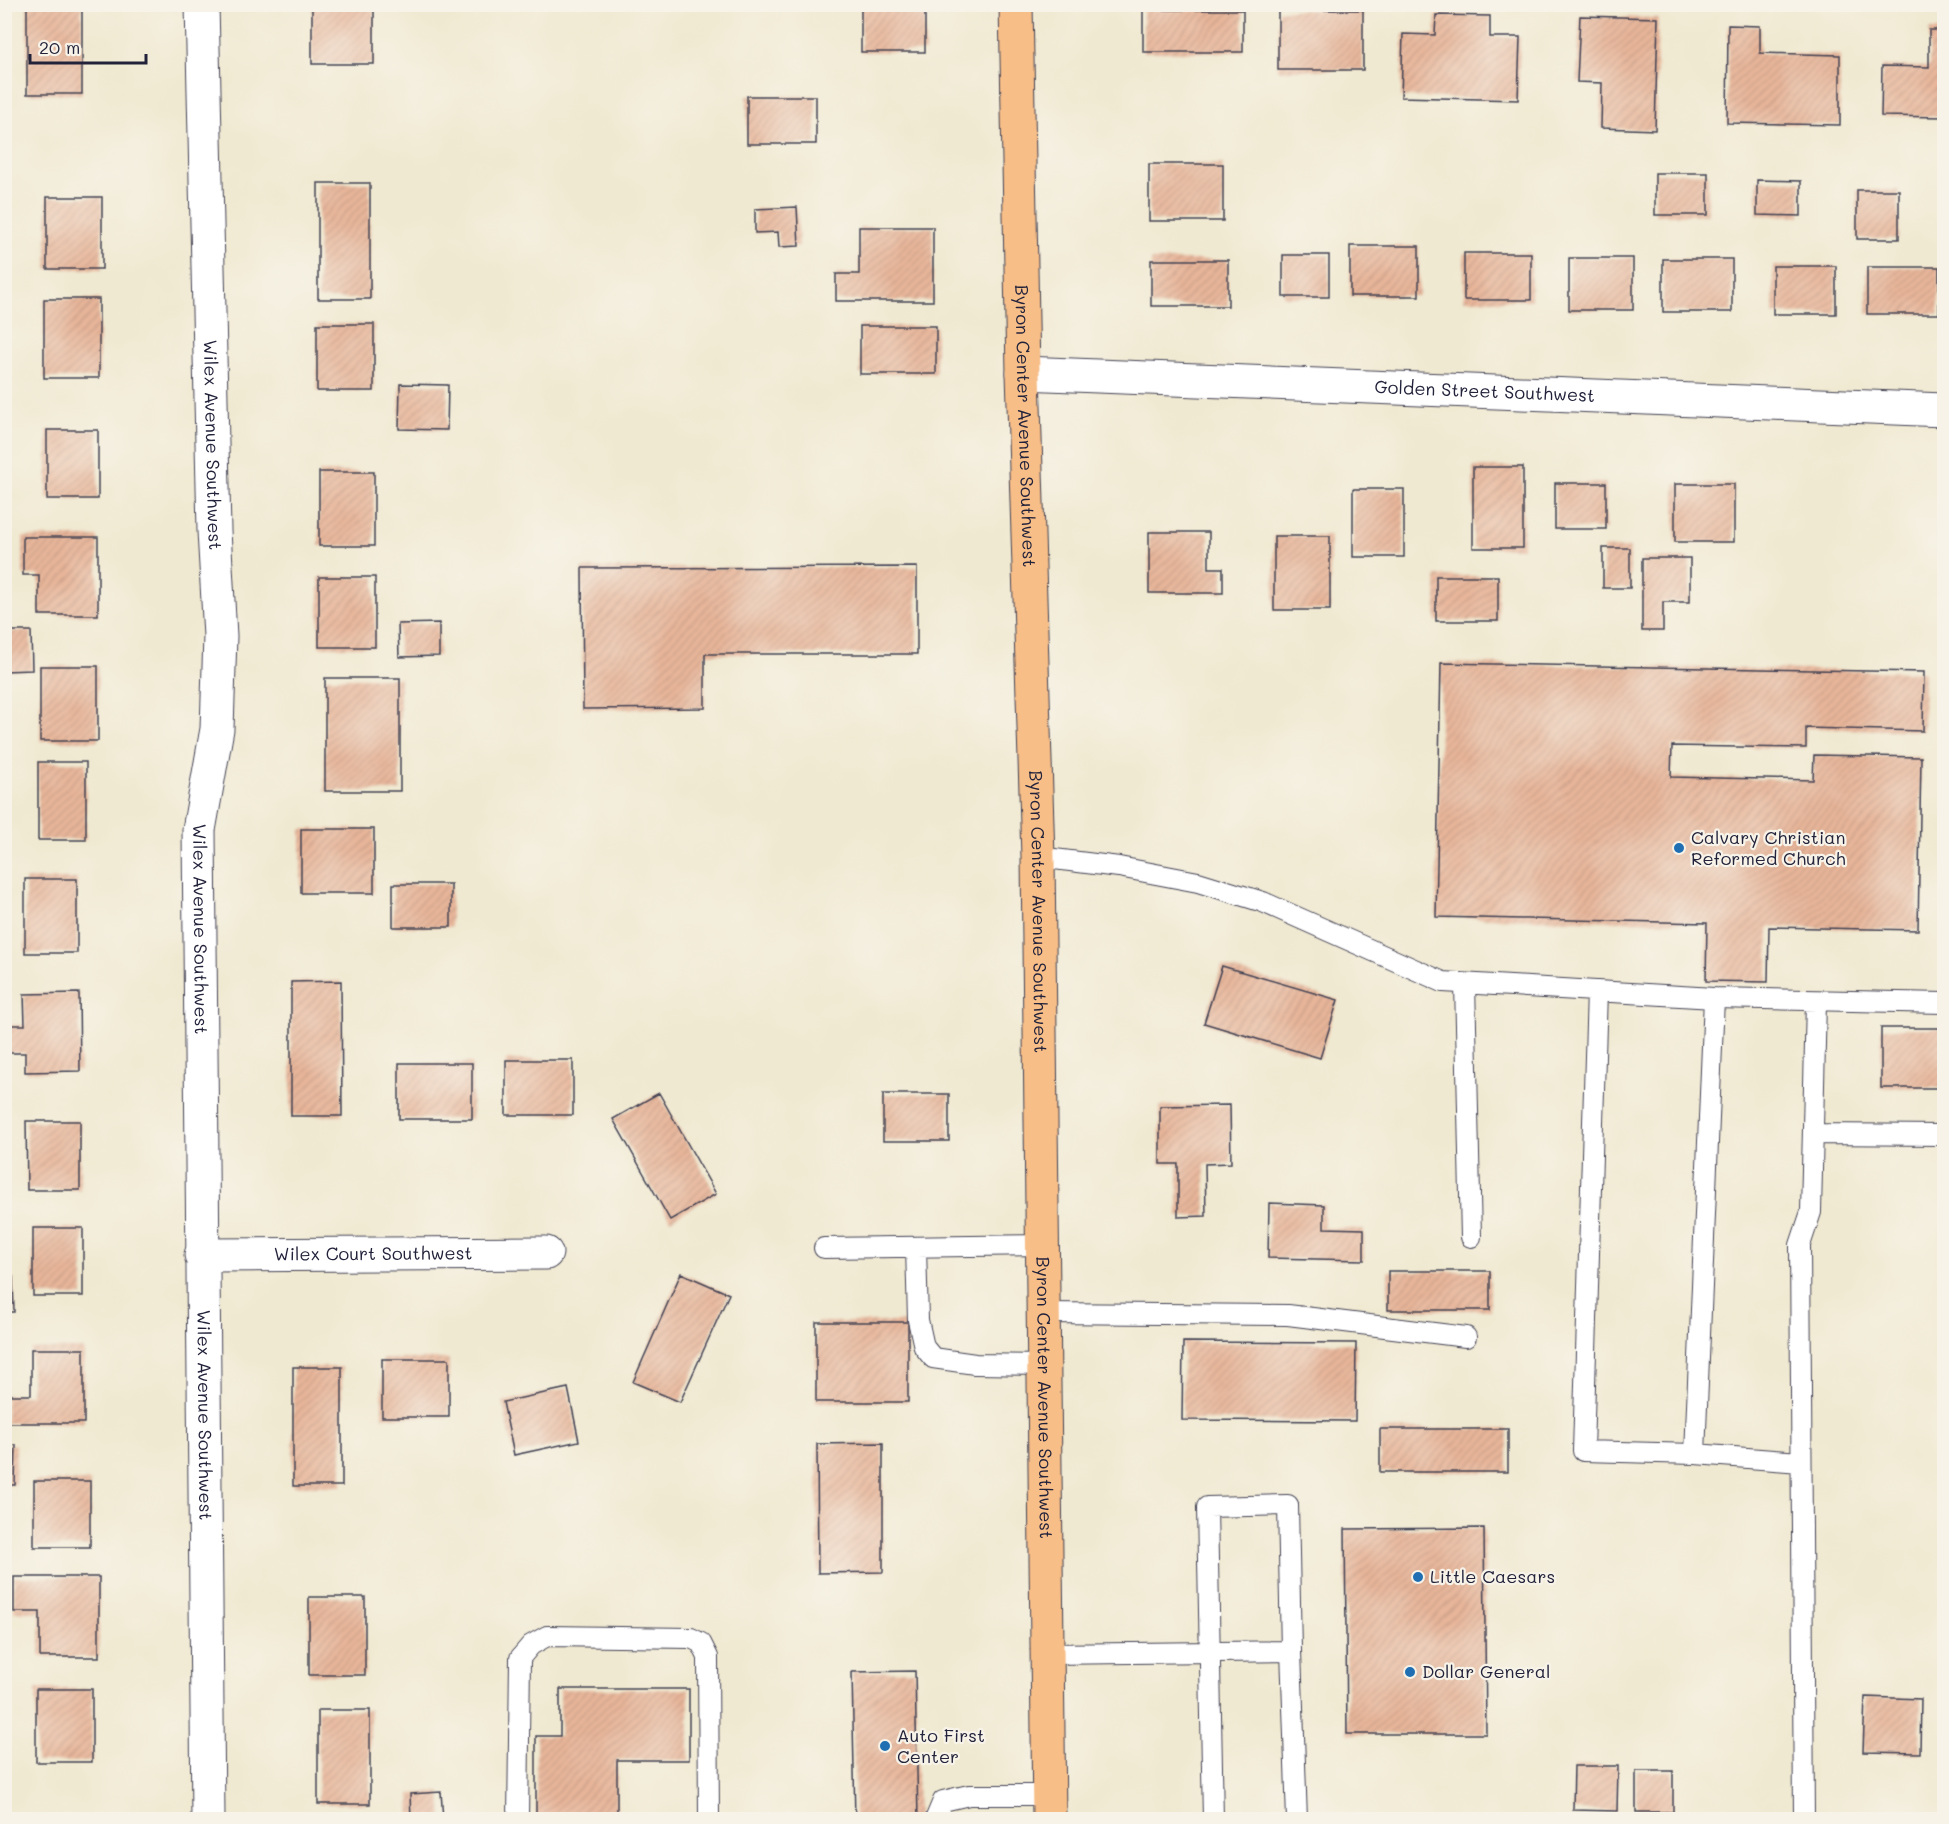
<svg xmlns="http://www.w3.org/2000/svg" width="1949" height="1824" font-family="Mali,sans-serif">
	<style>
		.building { fill: url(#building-hatch) }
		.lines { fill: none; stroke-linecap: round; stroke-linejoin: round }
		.lane-casing { stroke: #414052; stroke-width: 22 }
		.street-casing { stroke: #414052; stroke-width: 35 }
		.primary-casing { stroke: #414052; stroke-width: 35 }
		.lane { stroke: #fff; stroke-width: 20 }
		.street { stroke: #fff; stroke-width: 33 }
		.primary { stroke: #f7be88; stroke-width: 33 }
		.poi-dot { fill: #1f6fb2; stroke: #f7f3e8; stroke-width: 2 }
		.labels { text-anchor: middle; stroke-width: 4.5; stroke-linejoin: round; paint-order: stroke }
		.street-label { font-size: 18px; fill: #22223b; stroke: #f7f3e8 }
		.poi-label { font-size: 18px; fill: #22223b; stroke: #f7f3e8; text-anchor: start }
	</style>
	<defs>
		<pattern id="building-hatch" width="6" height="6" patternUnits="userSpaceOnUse" patternTransform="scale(1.5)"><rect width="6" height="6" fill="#e8b69a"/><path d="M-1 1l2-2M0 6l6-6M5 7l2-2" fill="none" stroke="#c79c86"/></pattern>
	</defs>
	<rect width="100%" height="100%" fill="#f7f3e8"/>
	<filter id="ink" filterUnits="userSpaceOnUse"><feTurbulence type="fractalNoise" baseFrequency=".0167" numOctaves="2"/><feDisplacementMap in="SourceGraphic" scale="12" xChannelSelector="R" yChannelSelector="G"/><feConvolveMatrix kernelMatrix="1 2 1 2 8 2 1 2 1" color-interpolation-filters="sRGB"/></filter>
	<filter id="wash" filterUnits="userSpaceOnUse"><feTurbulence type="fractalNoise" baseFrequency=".008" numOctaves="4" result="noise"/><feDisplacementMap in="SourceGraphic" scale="24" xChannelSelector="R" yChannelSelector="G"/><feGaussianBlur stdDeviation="1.35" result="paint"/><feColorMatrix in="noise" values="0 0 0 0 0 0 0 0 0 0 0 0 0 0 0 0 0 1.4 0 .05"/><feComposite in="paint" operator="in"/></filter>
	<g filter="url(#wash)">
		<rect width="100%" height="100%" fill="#f0e9d1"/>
		<g id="blocks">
			<path class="building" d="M 27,4 L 82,4 L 82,94 L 27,94 Z
				M 312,4 L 374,4 L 374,64 L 312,64 Z
				M 861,5 L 925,5 L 925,52 L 861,52 Z
				M 1143,10 L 1243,10 L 1243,52 L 1143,52 Z
				M 1278,10 L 1363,10 L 1363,70 L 1278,70 Z
				M 1436,15 L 1490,16 L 1490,37 L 1520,37 L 1518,100 L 1401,97 L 1403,34 L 1435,35 Z
				M 1580,16 L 1658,18 L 1655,130 L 1601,128 L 1602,83 L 1577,82 Z
				M 1728,25 L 1760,26 L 1760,53 L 1840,55 L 1840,125 L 1727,123 Z
				M 1929,30 L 1944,30 L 1944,117 L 1881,116 L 1882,66 L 1929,67 Z
				M 747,96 L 816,96 L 816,144 L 747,144 Z
				M 1149,164 L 1223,164 L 1223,221 L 1149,221 Z
				M 1655,173 L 1708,173 L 1708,215 L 1655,215 Z
				M 1757,180 L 1801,181 L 1801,216 L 1757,215 Z
				M 318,183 L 370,183 L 370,299 L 318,299 Z
				M 1857,190 L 1899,190 L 1899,239 L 1857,239 Z
				M 47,197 L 102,197 L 102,269 L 47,269 Z
				M 797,207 L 799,246 L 779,247 L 778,232 L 755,233 L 755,209 Z
				M 859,227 L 933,227 L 933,301 L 836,301 L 836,274 L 859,274 Z
				M 1350,246 L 1419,246 L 1419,296 L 1350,296 Z
				M 1464,253 L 1531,253 L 1531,300 L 1464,300 Z
				M 1283,255 L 1329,255 L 1329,297 L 1283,297 Z
				M 1569,258 L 1633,258 L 1633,310 L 1569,310 Z
				M 1663,259 L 1732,259 L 1732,312 L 1663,312 Z
				M 1151,260 L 1228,260 L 1228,306 L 1151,306 Z
				M 1773,266 L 1836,266 L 1836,314 L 1773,314 Z
				M 1867,267 L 1939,267 L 1939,314 L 1867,314 Z
				M 44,299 L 99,299 L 99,378 L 44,378 Z
				M 317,324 L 374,324 L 374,391 L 317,391 Z
				M 860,326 L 936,326 L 936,374 L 860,374 Z
				M 400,384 L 448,385 L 447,430 L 399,429 Z
				M 47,430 L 98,430 L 98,499 L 47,499 Z
				M 1473,467 L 1523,467 L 1523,548 L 1473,548 Z
				M 319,472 L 374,472 L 374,546 L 319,546 Z
				M 1555,483 L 1606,483 L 1606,529 L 1555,529 Z
				M 1675,484 L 1734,484 L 1734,542 L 1675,542 Z
				M 1353,489 L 1404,489 L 1404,557 L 1353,557 Z
				M 1149,532 L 1209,532 L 1209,568 L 1223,568 L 1223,593 L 1149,593 Z
				M 1274,536 L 1330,536 L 1330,610 L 1274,610 Z
				M 23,537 L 98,537 L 98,615 L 39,615 L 39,575 L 23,575 Z
				M 1603,548 L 1630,548 L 1630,588 L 1603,588 Z
				M 1642,558 L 1690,558 L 1690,602 L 1663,602 L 1663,631 L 1642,631 Z
				M 917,567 L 917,654 L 705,654 L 705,708 L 583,709 L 582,568 Z
				M 1436,576 L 1498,576 L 1498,621 L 1436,621 Z
				M 319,577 L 375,577 L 375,647 L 319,647 Z
				M 439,623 L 439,656 L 399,657 L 398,624 Z
				M 4,631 L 31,631 L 32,670 L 4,671 Z
				M 1441,663 L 1924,672 L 1923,731 L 1806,728 L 1806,748 L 1672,746 L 1671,777 L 1813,780 L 1814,755 L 1921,757 L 1918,930 L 1769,927 L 1768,982 L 1706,981 L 1707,923 L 1436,917 Z
				M 40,666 L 98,666 L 98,741 L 40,741 Z
				M 325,678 L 400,678 L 400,791 L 325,791 Z
				M 38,762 L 86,762 L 86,840 L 38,840 Z
				M 301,829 L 374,829 L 374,893 L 301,893 Z
				M 25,879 L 77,879 L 77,953 L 25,953 Z
				M 393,884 L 451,884 L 451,927 L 393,927 Z
				M 1222,966 L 1338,1000 L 1320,1058 L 1204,1023 Z
				M 341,981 L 342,1116 L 291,1116 L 291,982 Z
				M 79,993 L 80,1071 L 25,1072 L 25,1053 L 8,1053 L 7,1025 L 25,1025 L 24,994 Z
				M 1881,1028 L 1944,1028 L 1944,1088 L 1881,1088 Z
				M 506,1060 L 573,1060 L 573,1115 L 506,1115 Z
				M 399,1063 L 472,1063 L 472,1119 L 399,1119 Z
				M 659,1093 L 716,1194 L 670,1220 L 613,1119 Z
				M 883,1094 L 949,1094 L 949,1141 L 883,1141 Z
				M 1230,1105 L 1231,1163 L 1205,1164 L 1206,1216 L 1178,1217 L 1178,1164 L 1160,1164 L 1160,1106 Z
				M 26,1121 L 80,1121 L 80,1190 L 27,1190 Z
				M 1269,1203 L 1324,1205 L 1324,1228 L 1364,1229 L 1364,1260 L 1268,1258 Z
				M 33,1228 L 83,1228 L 83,1296 L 33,1296 Z
				M 1388,1271 L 1490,1271 L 1490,1310 L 1388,1310 Z
				M 681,1273 L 729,1294 L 680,1402 L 633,1382 Z
				M 4,1277 L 13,1277 L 14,1312 L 4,1312 Z
				M 816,1322 L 908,1322 L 908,1402 L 816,1402 Z
				M 1183,1342 L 1356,1343 L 1355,1421 L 1182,1420 Z
				M 31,1349 L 84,1349 L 84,1423 L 6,1423 L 6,1395 L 31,1395 Z
				M 382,1359 L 449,1359 L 449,1417 L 382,1417 Z
				M 293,1367 L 342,1367 L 342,1486 L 293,1486 Z
				M 568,1388 L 579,1441 L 514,1455 L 503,1402 Z
				M 1380,1429 L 1508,1429 L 1508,1472 L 1380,1472 Z
				M 883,1443 L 883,1572 L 818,1573 L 817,1444 Z
				M 4,1444 L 16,1445 L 15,1485 L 4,1485 Z
				M 34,1481 L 90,1481 L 90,1547 L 34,1547 Z
				M 1484,1528 L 1486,1734 L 1347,1734 L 1345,1529 Z
				M 14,1577 L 99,1577 L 99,1657 L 40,1657 L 40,1612 L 14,1612 Z
				M 309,1597 L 365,1597 L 365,1675 L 309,1675 Z
				M 915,1671 L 918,1820 L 855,1820 L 852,1672 Z
				M 36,1689 L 92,1689 L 92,1762 L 36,1762 Z
				M 560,1689 L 689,1689 L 689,1760 L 617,1760 L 617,1820 L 536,1820 L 536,1736 L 560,1736 Z
				M 1865,1697 L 1921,1699 L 1920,1753 L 1863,1752 Z
				M 318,1710 L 370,1710 L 370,1804 L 318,1804 Z
				M 1574,1766 L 1618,1766 L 1617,1811 L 1573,1810 Z
				M 1636,1771 L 1673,1771 L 1673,1812 L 1636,1812 Z
				M 441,1792 L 443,1819 L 411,1820 L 410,1794 Z"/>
		</g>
	</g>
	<g filter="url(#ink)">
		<use href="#blocks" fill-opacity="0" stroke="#414052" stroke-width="1.5"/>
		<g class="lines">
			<g class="lane-casing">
				<path id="lane" d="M 1038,857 L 1119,867 L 1198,882 L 1263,902 L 1443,982 L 1714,998 L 1944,1003
					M 1465,984 L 1471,1237
					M 1597,991 L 1583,1451 L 1695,1454 L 1800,1462
					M 1815,1134 L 1944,1135
					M 916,1247 L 918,1320 L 924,1347 L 933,1358 L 975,1364 L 1044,1365
					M 824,1248 L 1042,1245
					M 1043,1313 L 1288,1315 L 1466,1337
					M 1695,1454 L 1714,998
					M 1047,1654 L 1291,1651 L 1297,1820
					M 518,1820 L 520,1658 L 531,1645 L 547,1636 L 691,1638 L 701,1643 L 708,1657 L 709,1820
					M 935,1820 L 943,1801 L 969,1795 L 1048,1795
					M 1213,1820 L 1207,1507 L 1288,1505 L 1291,1651
					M 1804,1820 L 1800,1245 L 1811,1212 L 1816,1001"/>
			</g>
			<g class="street-casing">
				<g id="street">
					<path id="s1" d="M 202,4 L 214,531 L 220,636 L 217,729 L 199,830 L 208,1820"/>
					<path id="s2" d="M 1023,373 L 1944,410"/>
					<path id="s3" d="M 201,1255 L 546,1253"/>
				</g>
			</g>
			<g class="primary-casing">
				<g id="primary">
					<path id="s4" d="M 1016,4 L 1023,373 L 1038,857 L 1049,1820"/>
				</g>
			</g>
			<use href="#lane" class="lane"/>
			<use href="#street" class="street"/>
			<use href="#primary" class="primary"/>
		</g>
	</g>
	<g class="poi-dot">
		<circle cx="1679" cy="848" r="6"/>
		<circle cx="1418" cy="1577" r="6"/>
		<circle cx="1410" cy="1672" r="6"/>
		<circle cx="885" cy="1746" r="6"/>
	</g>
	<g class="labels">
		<g class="street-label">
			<text dy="6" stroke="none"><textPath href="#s2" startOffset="462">Golden Street Southwest</textPath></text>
			<text dy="6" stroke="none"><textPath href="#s4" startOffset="422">Byron Center Avenue Southwest</textPath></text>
			<text dy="6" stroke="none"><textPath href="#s1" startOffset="441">Wilex Avenue Southwest</textPath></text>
			<text dy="6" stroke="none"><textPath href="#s4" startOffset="908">Byron Center Avenue Southwest</textPath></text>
			<text dy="6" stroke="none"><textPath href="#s1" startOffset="927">Wilex Avenue Southwest</textPath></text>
			<text dy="6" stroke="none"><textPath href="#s3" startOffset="172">Wilex Court Southwest</textPath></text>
			<text dy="6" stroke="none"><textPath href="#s4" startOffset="1394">Byron Center Avenue Southwest</textPath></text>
			<text dy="6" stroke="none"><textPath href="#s1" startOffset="1413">Wilex Avenue Southwest</textPath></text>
		</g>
		<g class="poi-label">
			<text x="1691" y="844">Calvary Christian<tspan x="1691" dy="21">Reformed Church</tspan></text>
			<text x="1430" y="1583">Little Caesars</text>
			<text x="1422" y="1678">Dollar General</text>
			<text x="897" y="1742">Auto First<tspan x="897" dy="21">Center</tspan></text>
		</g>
	</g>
	<rect width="1949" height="1824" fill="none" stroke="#f7f3e8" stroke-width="24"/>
	<path d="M30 54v9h116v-9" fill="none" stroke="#22223b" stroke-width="3"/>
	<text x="39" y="54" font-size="18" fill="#22223b" stroke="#f7f3e8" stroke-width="4.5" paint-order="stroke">20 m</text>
</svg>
